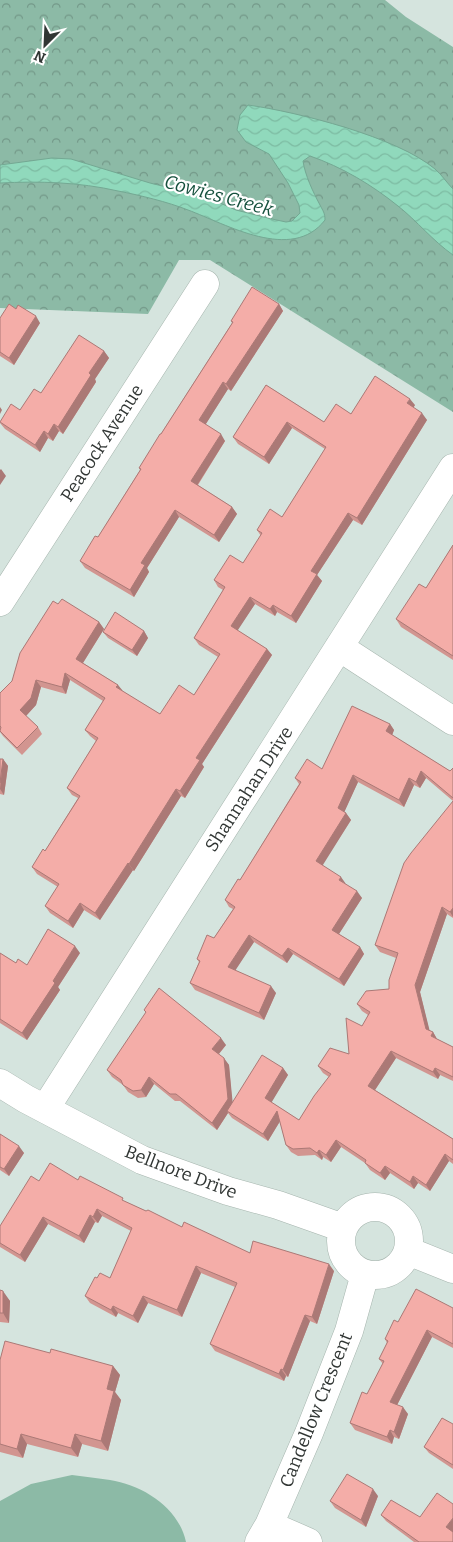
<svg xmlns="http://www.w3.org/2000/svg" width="453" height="1542" font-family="Bitter,serif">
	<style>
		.forest { fill: url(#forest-crowns) }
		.pitch { fill: #8cbaa6 }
		.water { fill: url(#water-waves); stroke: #74a893 }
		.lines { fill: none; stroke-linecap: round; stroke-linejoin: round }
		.minor-casing { stroke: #a6b5ae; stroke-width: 29 }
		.minor { stroke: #fff; stroke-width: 28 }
		.wall { fill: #d29590 }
		.shaded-wall { fill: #ab7976 }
		.building { fill: #f4ada8; stroke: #ab7976 }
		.labels { text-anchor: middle; stroke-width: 4.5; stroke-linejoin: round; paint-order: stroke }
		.street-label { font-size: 18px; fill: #313634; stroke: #fff }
		.water-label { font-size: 19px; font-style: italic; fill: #15503d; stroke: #fff }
	</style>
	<defs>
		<pattern id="forest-crowns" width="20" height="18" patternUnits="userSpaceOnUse" patternTransform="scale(1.25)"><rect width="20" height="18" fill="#8cbaa6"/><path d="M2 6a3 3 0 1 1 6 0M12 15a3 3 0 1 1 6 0" fill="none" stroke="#739888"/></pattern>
		<pattern id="water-waves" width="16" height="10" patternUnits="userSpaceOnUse" patternTransform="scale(1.25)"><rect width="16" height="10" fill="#90d9bc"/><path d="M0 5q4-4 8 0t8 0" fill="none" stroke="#7dbba2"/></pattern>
	</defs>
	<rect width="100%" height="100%" fill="#d5e4de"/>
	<path class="forest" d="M 0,0 L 385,0 L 406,17 L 453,47 L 453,412 L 210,260 L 179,260 L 148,314 L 0,308 Z"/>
	<path class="pitch" d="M 72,1475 C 85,1477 98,1478 110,1480 C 143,1485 179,1508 186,1542 L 0,1542 L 0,1501 L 31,1484 Z"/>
	<path class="water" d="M 248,105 C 298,112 397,137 435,169 C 442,175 447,183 453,189 L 453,255 C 433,241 417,221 398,206 C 372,185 342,167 310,156 L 303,161 C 305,175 313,192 320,205 C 323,211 325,213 325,220 C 292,263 226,224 188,210 C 168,202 139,195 118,191 C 79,182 39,181 0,183 L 0,165 L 52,158 L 71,159 L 150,183 L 204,196 L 236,210 L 272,219 L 286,222 L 292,221 L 300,213 L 299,205 L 288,183 L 269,154 L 246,142 L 237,130 L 240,115 Z"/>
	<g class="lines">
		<g class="minor-casing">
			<path id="minor" d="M 0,602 L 205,284
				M 339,647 L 453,721
				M 0,1083 L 26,1099 L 142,1160 L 228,1191 L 278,1205 L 343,1228
				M 45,1109 L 453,468
				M341 1241a34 34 0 1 1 68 0a34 34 0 1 1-68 0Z
				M 408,1251 L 453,1269
				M 269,1525 L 308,1542
				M 259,1542 L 269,1525 L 309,1433 L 349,1331 L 365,1274"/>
		</g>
		<use href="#minor" class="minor"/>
	</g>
	<path class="wall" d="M 279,304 L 283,311 L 231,391 L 228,389 L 205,425 L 225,441 L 198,485 L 232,507 L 237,514 L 219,542 L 179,517 L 147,568 L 149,572 L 134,597 L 85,568 L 80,561 L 98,537 L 140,470 L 139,468 L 232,323 L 231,321 Z
		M 0,318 L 40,323 L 14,365 L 0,356 Z
		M 104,351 L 109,358 L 95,379 L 96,382 L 63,434 L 59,431 L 53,441 L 48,438 L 40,452 L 5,429 L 0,423 L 20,410 L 41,393 Z
		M 266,385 L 324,422 L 351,414 L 415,405 L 413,408 L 427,420 L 362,525 L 353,520 L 317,575 L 322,581 L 296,623 L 277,612 L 275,616 L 255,604 L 237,630 L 267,649 L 272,655 L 202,764 L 204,767 L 185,798 L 181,796 L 134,871 L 133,870 L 100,920 L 84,910 L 73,928 L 50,913 L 45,906 L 58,887 L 37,874 L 32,867 L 45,851 L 78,798 L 72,795 L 67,788 L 96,741 L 90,736 L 85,730 L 103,701 L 70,680 L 66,694 L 41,687 L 36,705 L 26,716 L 38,727 L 42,734 L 22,755 L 3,736 L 0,732 L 0,693 L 12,681 L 58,604 L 99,622 L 104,629 L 83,663 L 118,685 L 122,691 L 160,714 L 194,695 L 218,657 L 199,645 L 194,638 L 223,590 L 218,587 L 214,580 L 243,563 L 261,536 L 257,530 L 282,517 L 325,449 L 292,428 L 269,464 L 238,444 L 233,437 Z
		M 453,545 L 453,660 L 401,627 L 396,619 L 426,588 Z
		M 144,631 L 148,638 L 137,656 L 108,638 L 103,632 Z
		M 390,724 L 394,730 L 392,735 L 450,771 L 453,768 L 453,801 L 426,778 L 420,788 L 414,785 L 404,807 L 358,782 L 344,812 L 346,813 L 351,820 L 322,865 L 362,898 L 339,934 L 360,947 L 364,954 L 344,986 L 293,954 L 287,963 L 254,942 L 235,970 L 276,993 L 264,1020 L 195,990 L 190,983 L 199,962 L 197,959 L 214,938 L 233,909 L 229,907 L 225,900 L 240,880 L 299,784 L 295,778 L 322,769 Z
		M 0,759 L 3,759 L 8,766 L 4,795 L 0,794 Z
		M 453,801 L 453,918 L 447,914 L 420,992 L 429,1030 L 433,1032 L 437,1039 L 453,1047 L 453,1081 L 440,1075 L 438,1079 L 396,1058 L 375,1090 L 453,1139 L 453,1164 L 449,1161 L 430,1191 L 418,1183 L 414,1189 L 390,1173 L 385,1180 L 370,1170 L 365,1163 L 341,1147 L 331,1162 L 323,1157 L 322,1160 L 315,1155 L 298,1156 L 291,1152 L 286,1145 L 280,1121 L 268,1141 L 232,1118 L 228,1113 L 217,1130 L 180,1101 L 175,1101 L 154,1084 L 146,1097 L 138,1098 L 128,1092 L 123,1085 L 112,1077 L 107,1070 L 146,1013 L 144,1010 L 226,1045 L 219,1054 L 229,1065 L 232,1102 L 283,1068 L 288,1075 L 271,1102 L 299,1120 L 329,1077 L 323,1073 L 318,1066 L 349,1054 L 368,1015 L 362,1011 L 357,1004 L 389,989 L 396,958 L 380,952 L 375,945 Z
		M 0,953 L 16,963 L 27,965 L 80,953 L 58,987 L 60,990 L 27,1040 L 0,1023 Z
		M 0,1134 L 24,1153 L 9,1176 L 0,1170 Z
		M 78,1180 L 126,1202 L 182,1227 L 250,1253 L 334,1271 L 317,1324 L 310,1321 L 288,1377 L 286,1376 L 284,1381 L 215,1351 L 210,1344 L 235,1287 L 201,1273 L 182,1317 L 148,1303 L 138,1323 L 118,1313 L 116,1317 L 90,1303 L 85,1296 L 97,1278 L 110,1278 L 131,1231 L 102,1216 L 98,1223 L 95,1222 L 84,1243 L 48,1224 L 25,1262 L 0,1247 L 0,1226 L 39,1181 Z
		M 0,1290 L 10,1301 L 9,1323 L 0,1322 Z
		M 453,1308 L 453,1348 L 432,1337 L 397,1405 L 408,1414 L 399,1439 L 394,1437 L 392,1444 L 355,1430 L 350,1423 L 367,1394 L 383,1364 L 379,1359 L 387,1343 L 385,1339 L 398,1322 Z
		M 50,1353 L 113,1366 L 120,1375 L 115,1392 L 121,1400 L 108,1451 L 82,1444 L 78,1457 L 27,1444 L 23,1458 L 0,1452 L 0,1360 Z
		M 453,1424 L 453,1469 L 429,1453 L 424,1447 Z
		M 378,1496 L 366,1527 L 335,1508 L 330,1501 Z
		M 381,1515 L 420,1517 L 453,1532 L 453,1542 L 414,1542 L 386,1521 Z"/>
	<path class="shaded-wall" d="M 279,304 L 283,311 L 231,391 L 226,384 Z
		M 36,316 L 40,323 L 14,365 L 9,358 Z
		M 104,351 L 109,358 L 95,379 L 96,382 L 63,434 L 58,427 L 89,373 Z
		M 223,382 L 228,389 L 204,427 L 199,420 Z
		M 410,399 L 415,405 L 412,410 L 407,403 Z
		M 0,407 L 2,410 L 0,414 Z
		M 422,413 L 427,420 L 362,525 L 357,518 Z
		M 287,422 L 292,428 L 269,464 L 264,457 Z
		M 54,424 L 59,431 L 53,441 L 48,434 Z
		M 44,431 L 48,438 L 40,452 L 35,445 Z
		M 221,434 L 225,441 L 196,487 L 191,481 Z
		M 1,469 L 6,476 L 0,485 L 0,470 Z
		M 232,507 L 237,514 L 219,542 L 214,535 Z
		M 175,510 L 179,517 L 147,568 L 149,572 L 134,597 L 130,590 L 141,563 Z
		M 348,513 L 353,520 L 317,575 L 322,581 L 296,623 L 291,616 L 311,571 Z
		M 250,597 L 255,604 L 236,633 L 231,626 Z
		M 273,605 L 277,612 L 275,616 L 270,609 Z
		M 99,622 L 104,629 L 81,666 L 76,659 Z
		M 144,631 L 148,638 L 137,656 L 132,650 Z
		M 267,649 L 272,655 L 202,764 L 204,767 L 185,798 L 180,791 L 196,758 Z
		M 65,673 L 70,680 L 66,694 L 62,687 Z
		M 36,680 L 41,687 L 36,705 L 25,717 L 20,710 Z
		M 118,685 L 123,691 L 116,687 Z
		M 390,724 L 394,730 L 391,738 L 386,731 Z
		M 3,759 L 8,766 L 4,795 L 0,789 Z
		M 421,771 L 426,778 L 420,788 L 416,782 Z
		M 353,775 L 358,782 L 343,815 L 338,808 Z
		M 409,778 L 414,785 L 404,807 L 399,800 Z
		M 176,789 L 181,796 L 134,871 L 129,864 Z
		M 346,813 L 351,820 L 321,868 L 316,861 Z
		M 128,863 L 133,870 L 100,920 L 95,913 Z
		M 341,877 L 346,884 L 339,880 Z
		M 357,891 L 362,898 L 337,937 L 332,930 Z
		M 80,903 L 84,910 L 73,928 L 68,921 Z
		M 442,907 L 447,914 L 420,992 L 431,1036 L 426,1029 L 415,985 Z
		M 453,908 L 453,917 L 450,912 Z
		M 249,935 L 254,942 L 233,974 L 228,967 Z
		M 75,946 L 80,953 L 58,987 L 60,990 L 27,1040 L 22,1033 L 53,981 Z
		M 360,947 L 364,954 L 344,986 L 339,979 Z
		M 288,948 L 293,954 L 287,963 L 282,956 Z
		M 271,986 L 276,993 L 264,1020 L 259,1013 Z
		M 433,1032 L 437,1039 L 431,1036 Z
		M 221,1038 L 226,1045 L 217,1056 L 212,1049 Z
		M 391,1051 L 396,1058 L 373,1093 L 368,1086 Z
		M 224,1058 L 229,1065 L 233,1106 L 227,1111 L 228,1113 L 217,1130 L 212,1123 Z
		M 283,1068 L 288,1075 L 270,1105 L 265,1098 Z
		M 435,1068 L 440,1075 L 438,1079 L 433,1072 Z
		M 149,1077 L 154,1084 L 146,1097 L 141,1090 Z
		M 277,1111 L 282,1118 L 268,1141 L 263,1134 Z
		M 336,1140 L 341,1147 L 331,1162 L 326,1155 Z
		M 19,1146 L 24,1153 L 9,1176 L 4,1169 Z
		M 319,1150 L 323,1157 L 322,1160 L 317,1153 Z
		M 445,1154 L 449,1161 L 430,1191 L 426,1185 Z
		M 385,1166 L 390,1173 L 385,1180 L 380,1173 Z
		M 413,1176 L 418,1183 L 414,1189 L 410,1182 Z
		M 97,1209 L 102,1216 L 98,1223 L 93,1217 Z
		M 90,1215 L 95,1222 L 84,1243 L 79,1236 Z
		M 43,1217 L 48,1224 L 25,1262 L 20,1255 Z
		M 329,1264 L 334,1271 L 317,1324 L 312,1317 Z
		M 196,1266 L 201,1273 L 182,1317 L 177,1310 Z
		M 3,1291 L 10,1301 L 9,1323 L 3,1313 Z
		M 143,1296 L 148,1303 L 138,1323 L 133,1316 Z
		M 113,1306 L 118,1313 L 116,1317 L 111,1310 Z
		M 305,1315 L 310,1321 L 288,1377 L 283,1370 Z
		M 427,1330 L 432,1337 L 395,1409 L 390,1402 Z
		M 113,1366 L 120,1375 L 115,1392 L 121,1400 L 108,1451 L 101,1441 L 107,1389 Z
		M 281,1369 L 286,1376 L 284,1381 L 279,1374 Z
		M 403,1407 L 408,1414 L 399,1439 L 394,1432 Z
		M 390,1430 L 394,1437 L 392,1444 L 387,1437 Z
		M 21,1434 L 27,1444 L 23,1458 L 17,1449 Z
		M 75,1434 L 82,1444 L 78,1457 L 71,1448 Z
		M 373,1489 L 378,1496 L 366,1527 L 361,1520 Z
		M 453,1518 L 453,1532 L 451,1534 L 446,1527 Z"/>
	<path class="building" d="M 252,287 L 279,304 L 226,384 L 223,382 L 199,420 L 221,434 L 191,481 L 232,507 L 214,535 L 175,510 L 141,563 L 145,565 L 130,590 L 80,561 L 95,536 L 98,537 L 141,469 L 139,468 L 160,434 L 161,434 L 233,322 L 231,321 Z
		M 9,304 L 16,309 L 18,305 L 36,316 L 9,358 L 0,352 L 0,318 Z
		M 79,335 L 104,351 L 89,373 L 91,375 L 58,427 L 54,424 L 48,434 L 44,431 L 35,445 L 0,422 L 11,404 L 20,410 L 34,389 L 41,393 Z
		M 375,376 L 410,399 L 407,403 L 422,413 L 357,518 L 348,513 L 311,571 L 317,574 L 291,616 L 273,605 L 270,609 L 250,597 L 231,626 L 267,649 L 196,758 L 200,760 L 180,791 L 176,789 L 129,864 L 128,863 L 95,913 L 80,903 L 68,921 L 45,906 L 59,884 L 32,867 L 43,849 L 45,851 L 80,796 L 67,788 L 98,738 L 85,730 L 105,698 L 65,673 L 62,687 L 36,680 L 31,698 L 20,710 L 38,727 L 17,748 L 0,731 L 1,727 L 0,726 L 0,693 L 12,681 L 20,653 L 53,601 L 58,604 L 62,599 L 99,622 L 76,659 L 118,685 L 116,687 L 160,714 L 179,685 L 194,695 L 220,654 L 194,638 L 225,587 L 214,580 L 230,555 L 243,563 L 262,533 L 257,530 L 270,509 L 282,517 L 326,447 L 287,422 L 264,457 L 233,437 L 266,385 L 324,422 L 336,404 L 351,414 Z
		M 453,545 L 453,656 L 396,619 L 419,584 L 426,588 Z
		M 115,612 L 144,631 L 132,650 L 103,632 Z
		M 352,706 L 390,724 L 386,731 L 450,771 L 453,768 L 453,798 L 421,771 L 416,782 L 409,778 L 399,800 L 353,775 L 338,808 L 346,813 L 316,861 L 341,877 L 339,880 L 357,891 L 332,930 L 360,947 L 339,979 L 288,948 L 282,956 L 249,935 L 228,967 L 271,986 L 259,1013 L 190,983 L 200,961 L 197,959 L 207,935 L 214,938 L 235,907 L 225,900 L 238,879 L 240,880 L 301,782 L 295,778 L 307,759 L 322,769 Z
		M 0,759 L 3,759 L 0,783 Z
		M 453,801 L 453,908 L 450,912 L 442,907 L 415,985 L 426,1029 L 433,1032 L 431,1036 L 453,1047 L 453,1077 L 435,1068 L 433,1072 L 391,1051 L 368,1086 L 453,1139 L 453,1160 L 445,1154 L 426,1185 L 413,1176 L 410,1182 L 385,1166 L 380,1173 L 365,1163 L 366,1160 L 336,1140 L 326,1155 L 319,1150 L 317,1153 L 310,1148 L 293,1149 L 286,1145 L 277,1111 L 263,1134 L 227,1111 L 262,1055 L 283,1068 L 265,1098 L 299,1120 L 314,1096 L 331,1074 L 318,1066 L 330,1048 L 349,1054 L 346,1018 L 362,1026 L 370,1012 L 357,1004 L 366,991 L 389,989 L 389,980 L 398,953 L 375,945 L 404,863 L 411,853 Z
		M 48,929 L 75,946 L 53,981 L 55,983 L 22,1033 L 0,1019 L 0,953 L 16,963 L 18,959 L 27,965 Z
		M 159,988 L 221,1038 L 212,1049 L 224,1058 L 228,1099 L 212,1123 L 176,1094 L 170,1094 L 149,1077 L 141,1090 L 133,1091 L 123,1085 L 121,1080 L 107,1070 L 146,1012 L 144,1010 Z
		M 0,1134 L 19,1146 L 4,1169 L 0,1167 Z
		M 50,1163 L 78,1180 L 80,1176 L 123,1198 L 122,1200 L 146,1211 L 148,1210 L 182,1227 L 184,1222 L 250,1253 L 253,1241 L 329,1264 L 312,1317 L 305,1315 L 283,1370 L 281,1369 L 279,1374 L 210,1344 L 237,1283 L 196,1266 L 177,1310 L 143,1296 L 133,1316 L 113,1306 L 111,1310 L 85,1296 L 95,1277 L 97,1278 L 100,1273 L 110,1278 L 132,1228 L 97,1209 L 93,1217 L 90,1215 L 79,1236 L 43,1217 L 20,1255 L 0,1243 L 0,1226 L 31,1176 L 39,1181 Z
		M 416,1289 L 453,1308 L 453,1344 L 427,1330 L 390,1402 L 403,1407 L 394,1432 L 390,1430 L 387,1437 L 350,1423 L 362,1392 L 367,1394 L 384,1361 L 379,1359 L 388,1341 L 385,1339 L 394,1320 L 398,1322 Z
		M 0,1290 L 3,1291 L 3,1313 L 0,1313 Z
		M 5,1341 L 50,1353 L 51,1349 L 113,1366 L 107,1389 L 114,1391 L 101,1441 L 75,1434 L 71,1448 L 21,1434 L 17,1449 L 0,1444 L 0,1360 Z
		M 442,1418 L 453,1424 L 453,1465 L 424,1447 Z
		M 347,1474 L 373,1489 L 361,1520 L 330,1501 Z
		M 437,1493 L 453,1504 L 453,1518 L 446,1527 L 453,1532 L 453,1542 L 419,1542 L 381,1515 L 391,1500 L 420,1517 Z"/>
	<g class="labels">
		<g class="street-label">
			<text transform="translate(102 443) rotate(-57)" y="6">Peacock Avenue</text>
			<text transform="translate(249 789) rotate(-57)" y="6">Shannahan Drive</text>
			<text transform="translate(181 1172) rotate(21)" y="6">Bellnore Drive</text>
			<text transform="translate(316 1410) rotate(-68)" y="6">Candellow Crescent</text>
		</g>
		<g class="water-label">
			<text transform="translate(219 195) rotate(15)" y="7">Cowies Creek</text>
		</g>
	</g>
	<g transform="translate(45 45) rotate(204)" stroke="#ffffff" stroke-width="4" paint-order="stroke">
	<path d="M0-4L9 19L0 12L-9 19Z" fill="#313634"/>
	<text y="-8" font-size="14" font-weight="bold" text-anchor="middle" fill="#313634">N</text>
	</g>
</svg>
